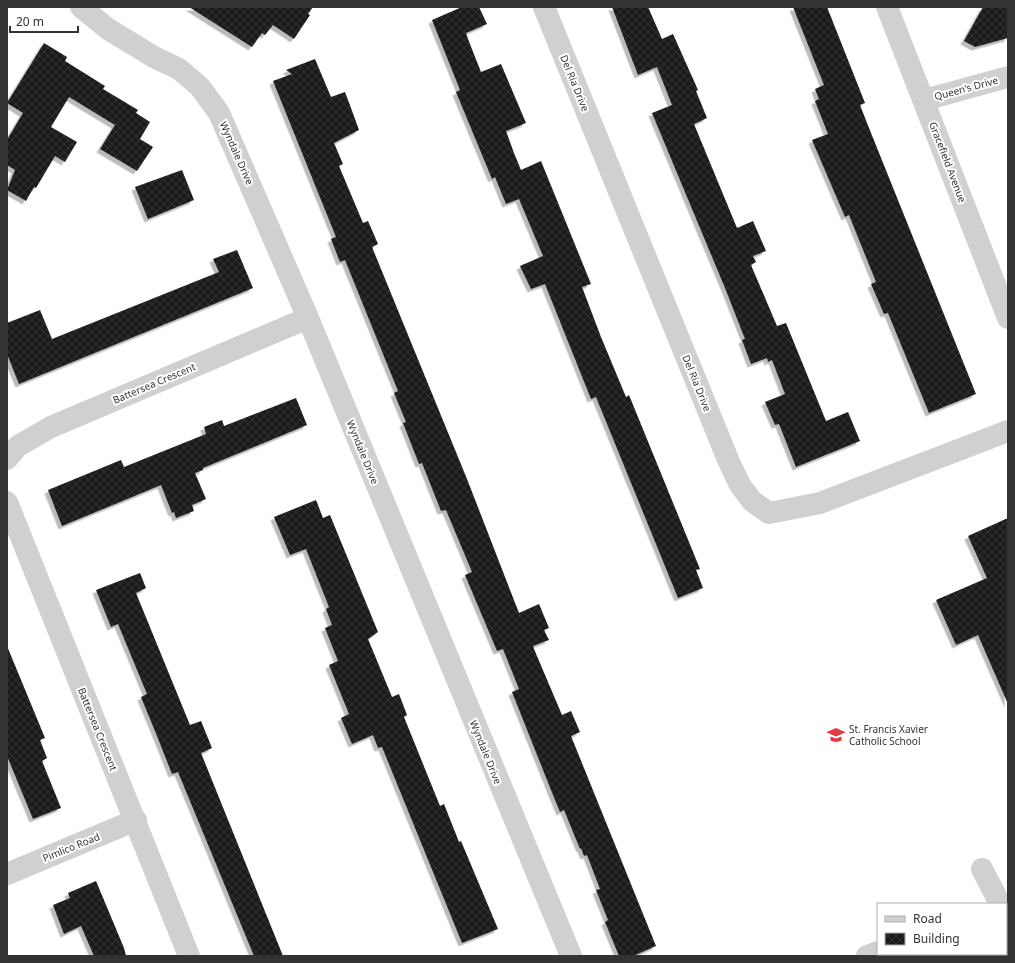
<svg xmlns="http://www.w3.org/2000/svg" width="1015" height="963" font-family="'Noto Sans',sans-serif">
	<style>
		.building { fill: url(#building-cross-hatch); filter: url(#shadow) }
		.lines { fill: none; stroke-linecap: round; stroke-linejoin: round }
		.minor { stroke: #d0d0d0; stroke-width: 22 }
		.labels { text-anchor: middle; stroke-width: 4; stroke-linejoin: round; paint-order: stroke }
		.street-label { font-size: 10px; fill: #333; stroke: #fff }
		.poi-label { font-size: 10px; fill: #333; stroke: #fff; text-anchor: start }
	</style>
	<defs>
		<pattern id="building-cross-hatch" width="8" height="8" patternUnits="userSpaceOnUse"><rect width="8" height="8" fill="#1a1a1a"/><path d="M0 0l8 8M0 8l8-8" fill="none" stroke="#333"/></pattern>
		<filter id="shadow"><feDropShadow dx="-3.5" dy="3.5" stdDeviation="0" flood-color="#0004"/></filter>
	</defs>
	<rect width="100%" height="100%" fill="#fff"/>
	<path class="building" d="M 189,7 L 313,7 L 308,14 L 310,15 L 294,39 L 273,25 L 265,35 L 262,33 L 252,47 Z
		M 462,7 L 479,7 L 487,24 L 466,33 L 468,39 L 481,72 L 501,64 L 526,123 L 506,131 L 514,153 L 521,170 L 541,161 L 591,284 L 582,287 L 601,337 L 626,397 L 629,395 L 700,569 L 696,570 L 703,588 L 678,598 L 596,397 L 591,399 L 545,284 L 531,289 L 520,266 L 543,256 L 519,199 L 506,204 L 495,177 L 492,179 L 456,92 L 460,90 L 432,20 Z
		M 612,7 L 648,7 L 662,39 L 673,34 L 698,90 L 696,91 L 707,118 L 694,124 L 737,228 L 753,221 L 766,251 L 753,256 L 756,262 L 751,265 L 777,326 L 786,323 L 826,421 L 848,412 L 860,441 L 796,467 L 779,424 L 775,425 L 765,402 L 785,394 L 772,360 L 768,362 L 767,358 L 751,364 L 742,340 L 745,339 L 725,288 L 652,113 L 672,105 L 657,67 L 638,75 Z
		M 793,7 L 827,7 L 865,103 L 860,105 L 867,123 L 976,394 L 929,413 L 888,313 L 884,314 L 871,284 L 876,282 L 849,215 L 845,217 L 812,140 L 828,134 L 815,101 L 819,99 L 815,89 L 824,85 Z
		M 983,7 L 1008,7 L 1008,38 L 975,47 L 964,41 Z
		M 44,43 L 67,57 L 65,61 L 105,86 L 103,89 L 138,110 L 136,113 L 150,122 L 140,139 L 153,147 L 137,171 L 100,149 L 115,125 L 69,97 L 51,127 L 77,142 L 65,162 L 55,156 L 36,188 L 34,187 L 26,201 L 7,190 L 15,170 L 7,165 L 7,140 L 23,113 L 7,103 Z
		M 315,59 L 331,97 L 345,92 L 351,108 L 359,130 L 334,143 L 343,164 L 339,166 L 363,223 L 368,221 L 378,244 L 372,247 L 467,479 L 519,613 L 539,604 L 549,628 L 544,630 L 549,640 L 533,646 L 534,649 L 562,715 L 571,711 L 580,732 L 571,736 L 656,946 L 633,956 L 619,956 L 605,922 L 608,920 L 596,890 L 600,889 L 587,855 L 584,856 L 581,848 L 580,849 L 564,810 L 560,812 L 551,790 L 512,692 L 519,689 L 503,649 L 497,651 L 465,575 L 472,572 L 446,510 L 441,511 L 422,463 L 419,464 L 403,423 L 406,422 L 394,393 L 398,391 L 345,260 L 340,262 L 331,239 L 336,237 L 273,81 L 292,74 L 286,70 Z
		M 182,170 L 194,200 L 148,219 L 135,187 Z
		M 237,250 L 253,288 L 19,384 L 7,354 L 7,323 L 40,310 L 52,339 L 219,272 L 213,259 Z
		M 296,398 L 307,425 L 203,468 L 203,470 L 195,473 L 206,499 L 192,505 L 194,511 L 176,518 L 174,512 L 172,513 L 161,485 L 62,526 L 48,490 L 121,460 L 124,467 L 206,434 L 204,427 L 222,420 L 224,426 Z
		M 316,500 L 323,518 L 330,515 L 378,632 L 368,639 L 392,697 L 399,694 L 407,715 L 404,717 L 440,806 L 444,804 L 459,842 L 461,841 L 498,929 L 462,943 L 382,747 L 378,748 L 373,735 L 352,744 L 341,718 L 349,714 L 329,665 L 338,661 L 325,628 L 332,625 L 326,609 L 329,607 L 306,549 L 290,555 L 274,517 Z
		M 1008,518 L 1008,704 L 978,635 L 956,645 L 936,600 L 987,578 L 968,536 Z
		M 140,573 L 146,588 L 136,593 L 190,725 L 201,721 L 212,748 L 201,753 L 283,956 L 254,956 L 178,772 L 172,774 L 157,736 L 141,697 L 147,694 L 118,624 L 111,627 L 96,590 Z
		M 7,646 L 45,738 L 40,740 L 47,758 L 42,761 L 61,808 L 33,819 L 7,756 Z
		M 96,881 L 124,948 L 126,956 L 94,956 L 81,926 L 64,934 L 53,905 L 70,898 L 68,893 Z"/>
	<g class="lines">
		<path class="minor" d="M 81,7 L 108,29 L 154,57 L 179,69 L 200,87 L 219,113 L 308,318 L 571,956
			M 544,7 L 729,462 L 740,485 L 752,501 L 769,513 L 820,503 L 1008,431
			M 887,7 L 1008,318
			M 924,100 L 1008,77
			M 7,459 L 18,446 L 51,427 L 308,318
			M 7,502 L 189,956
			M 982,869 L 999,902
			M 7,874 L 136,820
			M 921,954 L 921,956
			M 867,956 L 878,952"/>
	</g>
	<defs>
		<g id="school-bare" transform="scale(1.38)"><path d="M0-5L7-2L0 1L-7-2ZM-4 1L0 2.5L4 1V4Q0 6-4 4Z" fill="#e63946" stroke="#fff" stroke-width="2.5" paint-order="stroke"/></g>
	</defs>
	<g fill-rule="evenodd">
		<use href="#school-bare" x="836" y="735"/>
	</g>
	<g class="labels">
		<g class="street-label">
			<text transform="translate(575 83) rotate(68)" y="4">Del Ria Drive</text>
			<text transform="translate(966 88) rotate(-15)" y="4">Queen's Drive</text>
			<text transform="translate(237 153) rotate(66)" y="4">Wyndale Drive</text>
			<text transform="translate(948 162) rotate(69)" y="4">Gracefield Avenue</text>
			<text transform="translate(154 383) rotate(-23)" y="4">Battersea Crescent</text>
			<text transform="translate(697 383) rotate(68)" y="4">Del Ria Drive</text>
			<text transform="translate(363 452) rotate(68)" y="4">Wyndale Drive</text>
			<text transform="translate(98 729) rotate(68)" y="4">Battersea Crescent</text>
			<text transform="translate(486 752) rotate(68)" y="4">Wyndale Drive</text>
			<text transform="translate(71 847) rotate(-22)" y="4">Pimlico Road</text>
		</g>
		<g class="poi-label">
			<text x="849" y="733">St. Francis Xavier<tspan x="849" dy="12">Catholic School</tspan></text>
		</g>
	</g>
	<rect width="1015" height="963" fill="none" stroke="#333333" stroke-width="16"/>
	<rect x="877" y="903" width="130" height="52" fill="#ffffff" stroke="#adadad"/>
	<rect x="885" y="916" width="20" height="6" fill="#d0d0d0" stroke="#adadad"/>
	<text x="913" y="923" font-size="12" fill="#333333">Road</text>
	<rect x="885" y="933" width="20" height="12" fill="url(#building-cross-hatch)" stroke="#adadad"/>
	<text x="913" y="943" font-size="12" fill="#333333">Building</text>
	<path d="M10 26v6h68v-6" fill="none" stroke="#333333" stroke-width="2"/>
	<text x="16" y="26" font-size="12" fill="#333333" stroke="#ffffff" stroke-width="3" paint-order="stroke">20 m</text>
</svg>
